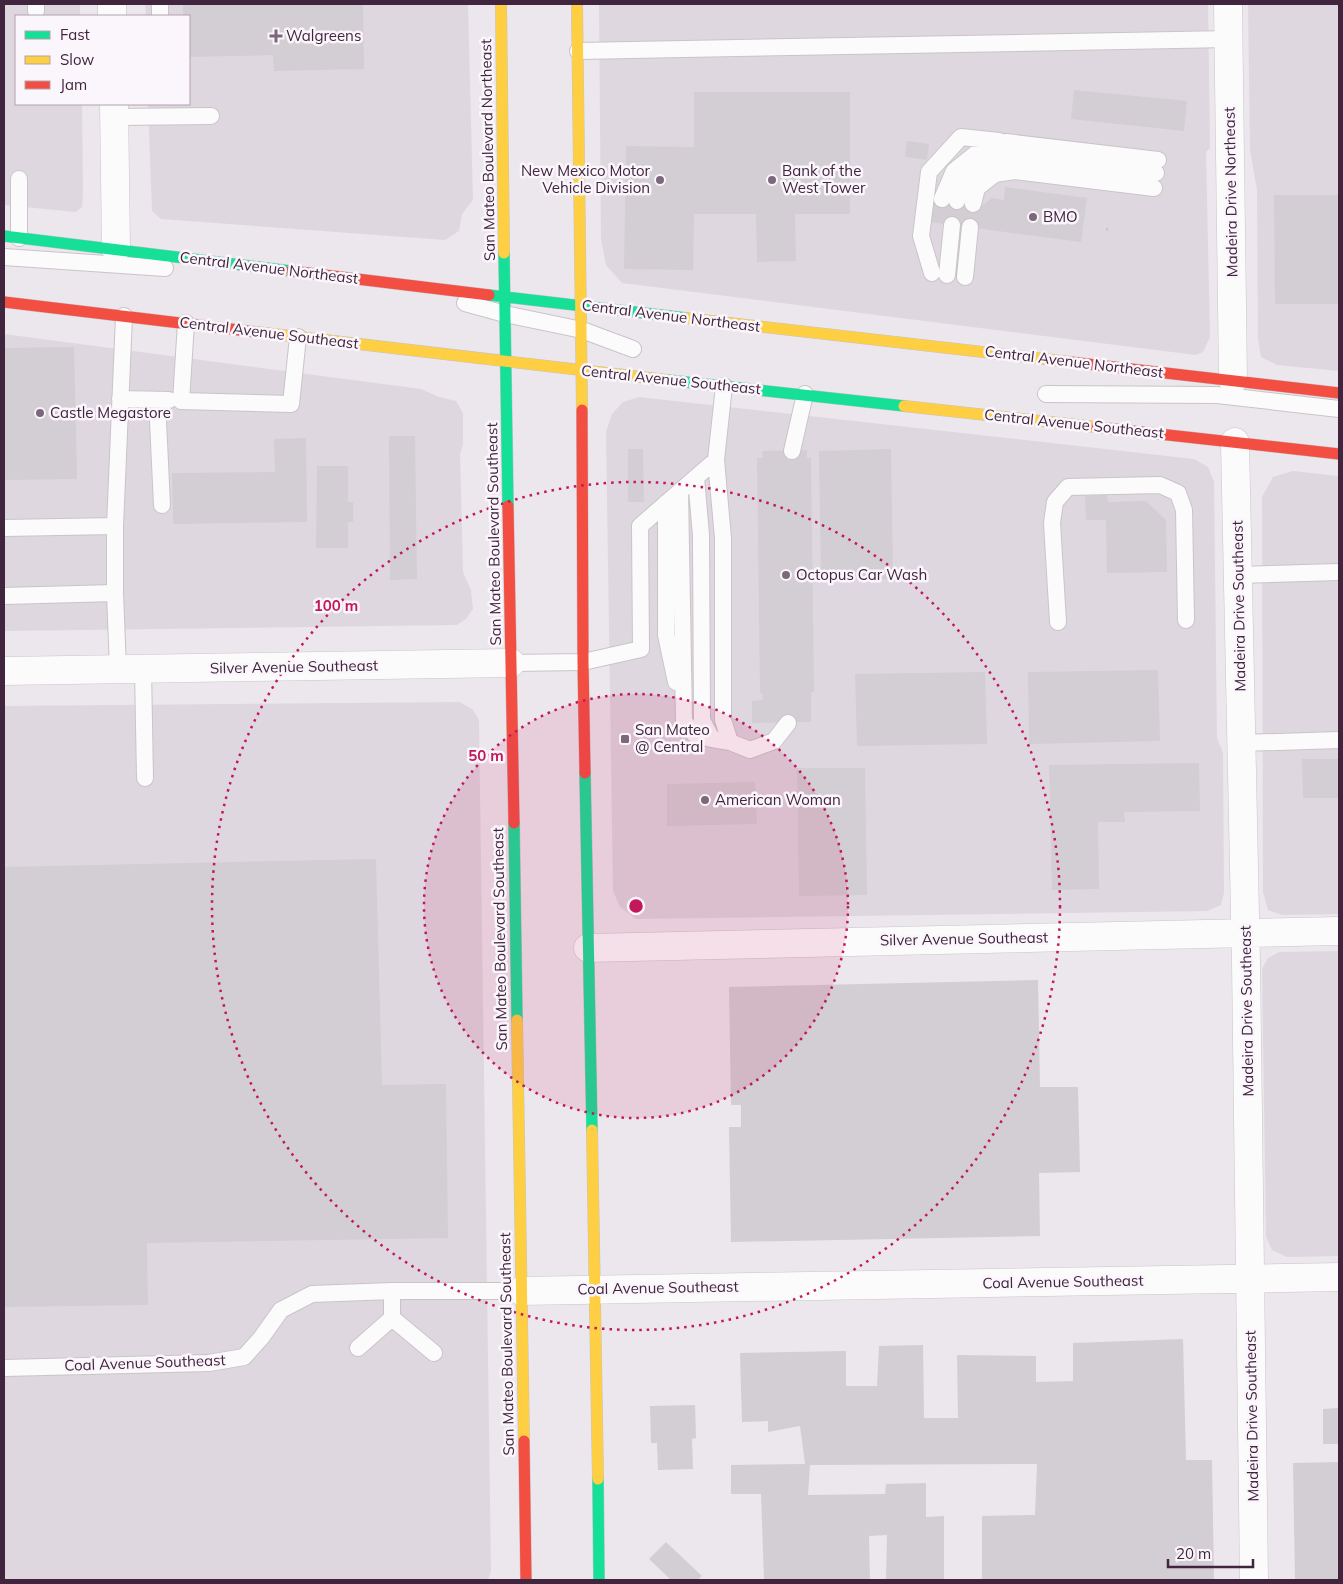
<svg xmlns="http://www.w3.org/2000/svg" width="1343" height="1584" font-family="Mulish,sans-serif">
	<style>
		.built { fill: #dfd7df }
		.building { fill: #d3ced3 }
		.lines { fill: none; stroke-linecap: round; stroke-linejoin: round }
		.lane-casing { stroke: #cac4c9; stroke-width: 18 }
		.street-casing { stroke: #cac4c9; stroke-width: 29 }
		.fast-casing { stroke: #c8c1c8; stroke-width: 12 }
		.slow-casing { stroke: #c8c1c8; stroke-width: 12 }
		.jam-casing { stroke: #c8c1c8; stroke-width: 12 }
		.path { stroke: #cec7ce; stroke-width: 3; stroke-dasharray: 2.5 4; stroke-linecap: butt }
		.lane { stroke: #fcfbfc; stroke-width: 16 }
		.street { stroke: #fcfbfc; stroke-width: 28 }
		.fast { stroke: #16e098; stroke-width: 11 }
		.slow { stroke: #ffcf43; stroke-width: 11 }
		.jam { stroke: #f24e42; stroke-width: 11 }
		.ring { fill: none; stroke: #c2185b; stroke-width: 2.5; stroke-dasharray: 2.5 5 }
		.poi-dot { fill: #7d687b; stroke: #faf6fb; stroke-width: 2 }
		.labels { text-anchor: middle; stroke-width: 5; stroke-linejoin: round; paint-order: stroke }
		.poi-label { font-size: 15px; fill: #41243e; stroke: #faf6fb; text-anchor: start }
		.street-label { font-size: 15px; fill: #41243e; stroke: #faf6fb }
		.centre { fill: #c2185b; stroke: #faf6fb; stroke-width: 2.5 }
		.ring-label { font-size: 15px; text-anchor: middle; font-weight: bold; fill: #c2185b; stroke: #faf6fb; stroke-width: 5; stroke-linejoin: round; paint-order: stroke }
	</style>
	<rect width="100%" height="100%" fill="#ece7ec"/>
	<path class="built" d="M 4,4 L 80,4 L 80,16 L 16,16 L 16,104 L 82,104 L 83,192 L 82,207 L 76,212 L 4,205 Z
		M 145,4 L 468,4 L 473,200 L 462,214 L 459,231 L 445,240 L 161,219 L 152,211 L 148,104 L 189,104 L 189,16 L 146,16 Z
		M 599,4 L 1208,4 L 1210,148 L 1206,152 L 1210,337 L 1203,352 L 1196,355 L 622,283 L 606,265 L 601,239 Z
		M 1248,4 L 1339,4 L 1339,371 L 1277,365 L 1261,357 L 1258,339 L 1257,190 L 1250,150 Z
		M 4,334 L 421,389 L 439,397 L 456,401 L 463,413 L 463,444 L 460,454 L 463,572 L 471,590 L 473,609 L 466,619 L 457,625 L 4,631 Z
		M 639,397 L 1194,459 L 1208,467 L 1214,482 L 1217,738 L 1223,753 L 1224,893 L 1221,905 L 1207,911 L 636,919 L 620,907 L 613,891 L 606,432 L 612,414 L 623,402 Z
		M 1293,471 L 1339,476 L 1339,914 L 1282,915 L 1268,910 L 1263,892 L 1262,497 L 1273,477 Z
		M 460,702 L 473,710 L 479,720 L 491,1571 L 488,1580 L 4,1580 L 4,706 Z
		M 1339,951 L 1339,1256 L 1287,1257 L 1272,1250 L 1266,1237 L 1262,969 L 1268,958 L 1279,952 Z"/>
	<path class="building" d="M 183,4 L 363,4 L 364,69 L 274,71 L 273,55 L 189,57 L 189,16 L 183,16 Z
		M 1074,90 L 1187,101 L 1184,131 L 1071,119 Z
		M 694,92 L 850,92 L 850,214 L 795,214 L 796,261 L 757,262 L 756,214 L 694,214 L 693,270 L 624,269 L 626,146 L 694,147 Z
		M 907,141 L 929,144 L 927,160 L 905,157 Z
		M 1005,187 L 1087,198 L 1081,242 L 930,222 L 934,198 L 983,205 L 992,198 L 1004,200 Z
		M 1274,195 L 1339,195 L 1339,304 L 1275,304 Z
		M 74,347 L 77,479 L 4,480 L 4,348 Z
		M 389,436 L 415,436 L 417,579 L 390,580 Z
		M 306,438 L 307,522 L 173,524 L 172,473 L 275,472 L 274,439 Z
		M 628,449 L 643,449 L 644,502 L 628,502 Z
		M 891,449 L 893,579 L 821,580 L 819,451 Z
		M 807,450 L 807,458 L 811,458 L 814,692 L 811,692 L 811,722 L 752,723 L 752,701 L 763,700 L 762,693 L 760,693 L 757,458 L 763,458 L 762,451 Z
		M 317,466 L 348,466 L 348,502 L 353,502 L 353,522 L 348,522 L 348,548 L 316,548 Z
		M 1107,495 L 1108,502 L 1146,501 L 1166,520 L 1167,572 L 1107,573 L 1106,520 L 1086,520 L 1085,496 Z
		M 1158,670 L 1160,741 L 1029,744 L 1028,672 Z
		M 985,672 L 987,744 L 857,746 L 855,674 Z
		M 1302,759 L 1339,759 L 1339,798 L 1303,798 Z
		M 1199,763 L 1200,811 L 1124,812 L 1125,822 L 1098,822 L 1099,889 L 1052,890 L 1049,765 Z
		M 797,768 L 865,768 L 867,895 L 799,896 Z
		M 755,782 L 757,824 L 667,826 L 667,784 Z
		M 376,859 L 382,1085 L 446,1084 L 448,1238 L 147,1243 L 148,1305 L 4,1307 L 4,867 Z
		M 1038,980 L 1040,1087 L 1078,1087 L 1080,1172 L 1039,1173 L 1040,1236 L 731,1242 L 729,1127 L 741,1127 L 741,1105 L 731,1105 L 729,987 Z
		M 1183,1339 L 1186,1460 L 1212,1460 L 1214,1580 L 982,1580 L 982,1516 L 1035,1515 L 1037,1464 L 810,1465 L 808,1495 L 885,1494 L 886,1484 L 926,1483 L 926,1517 L 944,1516 L 944,1580 L 886,1580 L 887,1535 L 869,1536 L 870,1580 L 764,1580 L 761,1494 L 731,1494 L 731,1465 L 805,1464 L 800,1426 L 768,1432 L 768,1421 L 742,1422 L 740,1353 L 846,1351 L 846,1386 L 877,1386 L 879,1346 L 923,1345 L 924,1418 L 958,1418 L 957,1355 L 1036,1356 L 1036,1382 L 1073,1381 L 1073,1343 Z
		M 695,1405 L 696,1438 L 692,1439 L 693,1469 L 658,1470 L 657,1443 L 651,1443 L 650,1406 Z
		M 1339,1408 L 1339,1444 L 1323,1444 L 1323,1409 Z
		M 1339,1462 L 1339,1580 L 1295,1580 L 1293,1463 Z
		M 666,1542 L 702,1576 L 697,1580 L 671,1580 L 649,1559 Z"/>
	<g class="lines">
		<g class="lane-casing">
			<path id="lane" d="M 160,4 L 160,16
				M 36,11 L 36,4
				M 578,51 L 1229,39
				M 114,117 L 211,116
				M 942,199 L 954,171 L 979,151 L 1006,142 L 1158,160
				M 957,201 L 965,180 L 984,163 L 1009,156 L 1156,173
				M 973,204 L 977,188 L 995,174 L 1014,171 L 1154,188
				M 19,238 L 19,179
				M 4,257 L 165,268
				M 932,273 L 921,236 L 929,172 L 961,137 L 999,141
				M 947,275 L 952,225
				M 965,277 L 970,227
				M 465,303 L 505,314 L 582,330 L 633,349
				M 186,323 L 181,401 L 291,404 L 298,337
				M 1046,394 L 1217,395 L 1339,409
				M 120,399 L 169,400
				M 157,400 L 162,505
				M 792,451 L 805,394
				M 716,460 L 723,538 L 723,720 L 730,742 L 750,750 L 774,741 L 788,723
				M 696,478 L 701,535 L 702,720 L 712,739 L 730,742
				M 680,491 L 684,721 L 695,735 L 712,739
				M 666,503 L 666,635 L 676,682
				M 4,528 L 115,526
				M 1238,575 L 1339,572
				M 115,593 L 115,526 L 124,316
				M 4,596 L 115,593 L 118,669
				M 1058,622 L 1052,523 L 1055,502 L 1068,487 L 1160,485 L 1178,493 L 1184,510 L 1186,620
				M 511,663 L 583,662 L 641,649 L 640,526 L 716,460 L 724,386
				M 143,669 L 145,778
				M 1242,743 L 1339,740
				M 392,1318 L 434,1353
				M 358,1348 L 392,1318 L 392,1291
				M 4,1368 L 209,1363 L 244,1357 L 261,1338 L 281,1310 L 312,1294 L 392,1291 L 521,1291"/>
		</g>
		<g class="street-casing">
			<path id="street" d="M 112,4 L 112,16
				M 1228,4 L 1233,380
				M 114,104 L 116,249
				M 1235,442 L 1246,962 L 1254,1580
				M 4,671 L 511,663
				M 588,948 L 1339,931
				M 521,1291 L 1339,1277"/>
		</g>
		<g class="fast-casing">
			<path id="fast" d="M 4,236 L 291,271
				M 504,253 L 508,506
				M 489,295 L 686,318
				M 667,380 L 904,406
				M 585,773 L 592,1130
				M 514,823 L 517,1020
				M 598,1479 L 599,1580"/>
		</g>
		<g class="slow-casing">
			<path id="slow" d="M 501,4 L 504,253
				M 577,4 L 582,410
				M 686,318 L 1070,362
				M 256,332 L 667,380
				M 904,406 L 1096,427
				M 517,1020 L 524,1441
				M 592,1130 L 598,1479"/>
		</g>
		<g class="jam-casing">
			<path id="jam" d="M 291,271 L 489,295
				M 4,302 L 256,332
				M 1070,362 L 1339,393
				M 582,410 L 583,662 L 585,773
				M 1096,427 L 1339,454
				M 508,506 L 514,823
				M 524,1441 L 526,1580"/>
		</g>
		<path class="path" d="M 1106,229 L 1110,230"/>
		<use href="#lane" class="lane"/>
		<use href="#street" class="street"/>
		<use href="#fast" class="fast"/>
		<use href="#slow" class="slow"/>
		<use href="#jam" class="jam"/>
	</g>
	<circle cx="636" cy="906" r="212" fill="#c2185b" fill-opacity=".12"/>
	<g class="ring">
		<circle cx="636" cy="906" r="212"/>
		<circle cx="636" cy="906" r="424"/>
	</g>
	<g class="poi-dot">
		<path d="M273.5 28.5h5v5h5v5h-5v5h-5v-5h-5v-5h5z"/>
		<circle cx="660" cy="180" r="5"/>
		<circle cx="772" cy="180" r="5"/>
		<circle cx="1033" cy="217" r="5"/>
		<circle cx="40" cy="413" r="5"/>
		<circle cx="786" cy="575" r="5"/>
		<rect x="620" y="734" width="10" height="10" rx="2.5"/>
		<circle cx="705" cy="800" r="5"/>
	</g>
	<g class="labels">
		<g class="poi-label">
			<text x="286" y="41">Walgreens</text>
			<text x="650" y="176" text-anchor="end">New Mexico Motor<tspan x="650" dy="17">Vehicle Division</tspan></text>
			<text x="782" y="176">Bank of the<tspan x="782" dy="17">West Tower</tspan></text>
			<text x="1043" y="222">BMO</text>
			<text x="50" y="418">Castle Megastore</text>
			<text x="796" y="580">Octopus Car Wash</text>
			<text x="635" y="735">San Mateo<tspan x="635" dy="17">@ Central</tspan></text>
			<text x="715" y="805">American Woman</text>
		</g>
		<g class="street-label">
			<text transform="translate(488 150) rotate(-91)" y="5">San Mateo Boulevard Northeast</text>
			<text transform="translate(1231 192) rotate(-91)" y="5">Madeira Drive Northeast</text>
			<text transform="translate(269 268) rotate(7)" y="5">Central Avenue Northeast</text>
			<text transform="translate(671 316) rotate(7)" y="5">Central Avenue Northeast</text>
			<text transform="translate(269 333) rotate(7)" y="5">Central Avenue Southeast</text>
			<text transform="translate(1074 362) rotate(7)" y="5">Central Avenue Northeast</text>
			<text transform="translate(671 380) rotate(6)" y="5">Central Avenue Southeast</text>
			<text transform="translate(1074 424) rotate(6)" y="5">Central Avenue Southeast</text>
			<text transform="translate(494 534) rotate(-91)" y="5">San Mateo Boulevard Southeast</text>
			<text transform="translate(1239 606) rotate(-91)" y="5">Madeira Drive Southeast</text>
			<text transform="translate(294 667) rotate(-1)" y="5">Silver Avenue Southeast</text>
			<text transform="translate(500 939) rotate(-91)" y="5">San Mateo Boulevard Southeast</text>
			<text transform="translate(964 939) rotate(-1)" y="5">Silver Avenue Southeast</text>
			<text transform="translate(1247 1011) rotate(-91)" y="5">Madeira Drive Southeast</text>
			<text transform="translate(1063 1282) rotate(-1)" y="5">Coal Avenue Southeast</text>
			<text transform="translate(658 1288) rotate(-1)" y="5">Coal Avenue Southeast</text>
			<text transform="translate(507 1344) rotate(-91)" y="5">San Mateo Boulevard Southeast</text>
			<text transform="translate(145 1363) rotate(-2)" y="5">Coal Avenue Southeast</text>
			<text transform="translate(1252 1416) rotate(-91)" y="5">Madeira Drive Southeast</text>
		</g>
	</g>
	<circle cx="636" cy="906" r="8" class="centre"/>
	<g class="ring-label">
		<text x="336" y="611">100 m</text>
		<text x="486" y="761">50 m</text>
	</g>
	<rect width="1343" height="1584" fill="none" stroke="#41243e" stroke-width="10"/>
	<rect x="15" y="15" width="175" height="90" fill="#faf6fb" stroke="#b0a2af"/>
	<rect x="25" y="31" width="25" height="8" fill="#16e098" stroke="#b0a2af"/>
	<text x="60" y="40" font-size="15" fill="#41243e">Fast</text>
	<rect x="25" y="56" width="25" height="8" fill="#ffcf43" stroke="#b0a2af"/>
	<text x="60" y="65" font-size="15" fill="#41243e">Slow</text>
	<rect x="25" y="81" width="25" height="8" fill="#f24e42" stroke="#b0a2af"/>
	<text x="60" y="90" font-size="15" fill="#41243e">Jam</text>
	<path d="M1168 1559v8h85v-8" fill="none" stroke="#41243e" stroke-width="2.5"/>
	<text x="1176" y="1559" font-size="15" fill="#41243e" stroke="#faf6fb" stroke-width="4" paint-order="stroke">20 m</text>
</svg>
